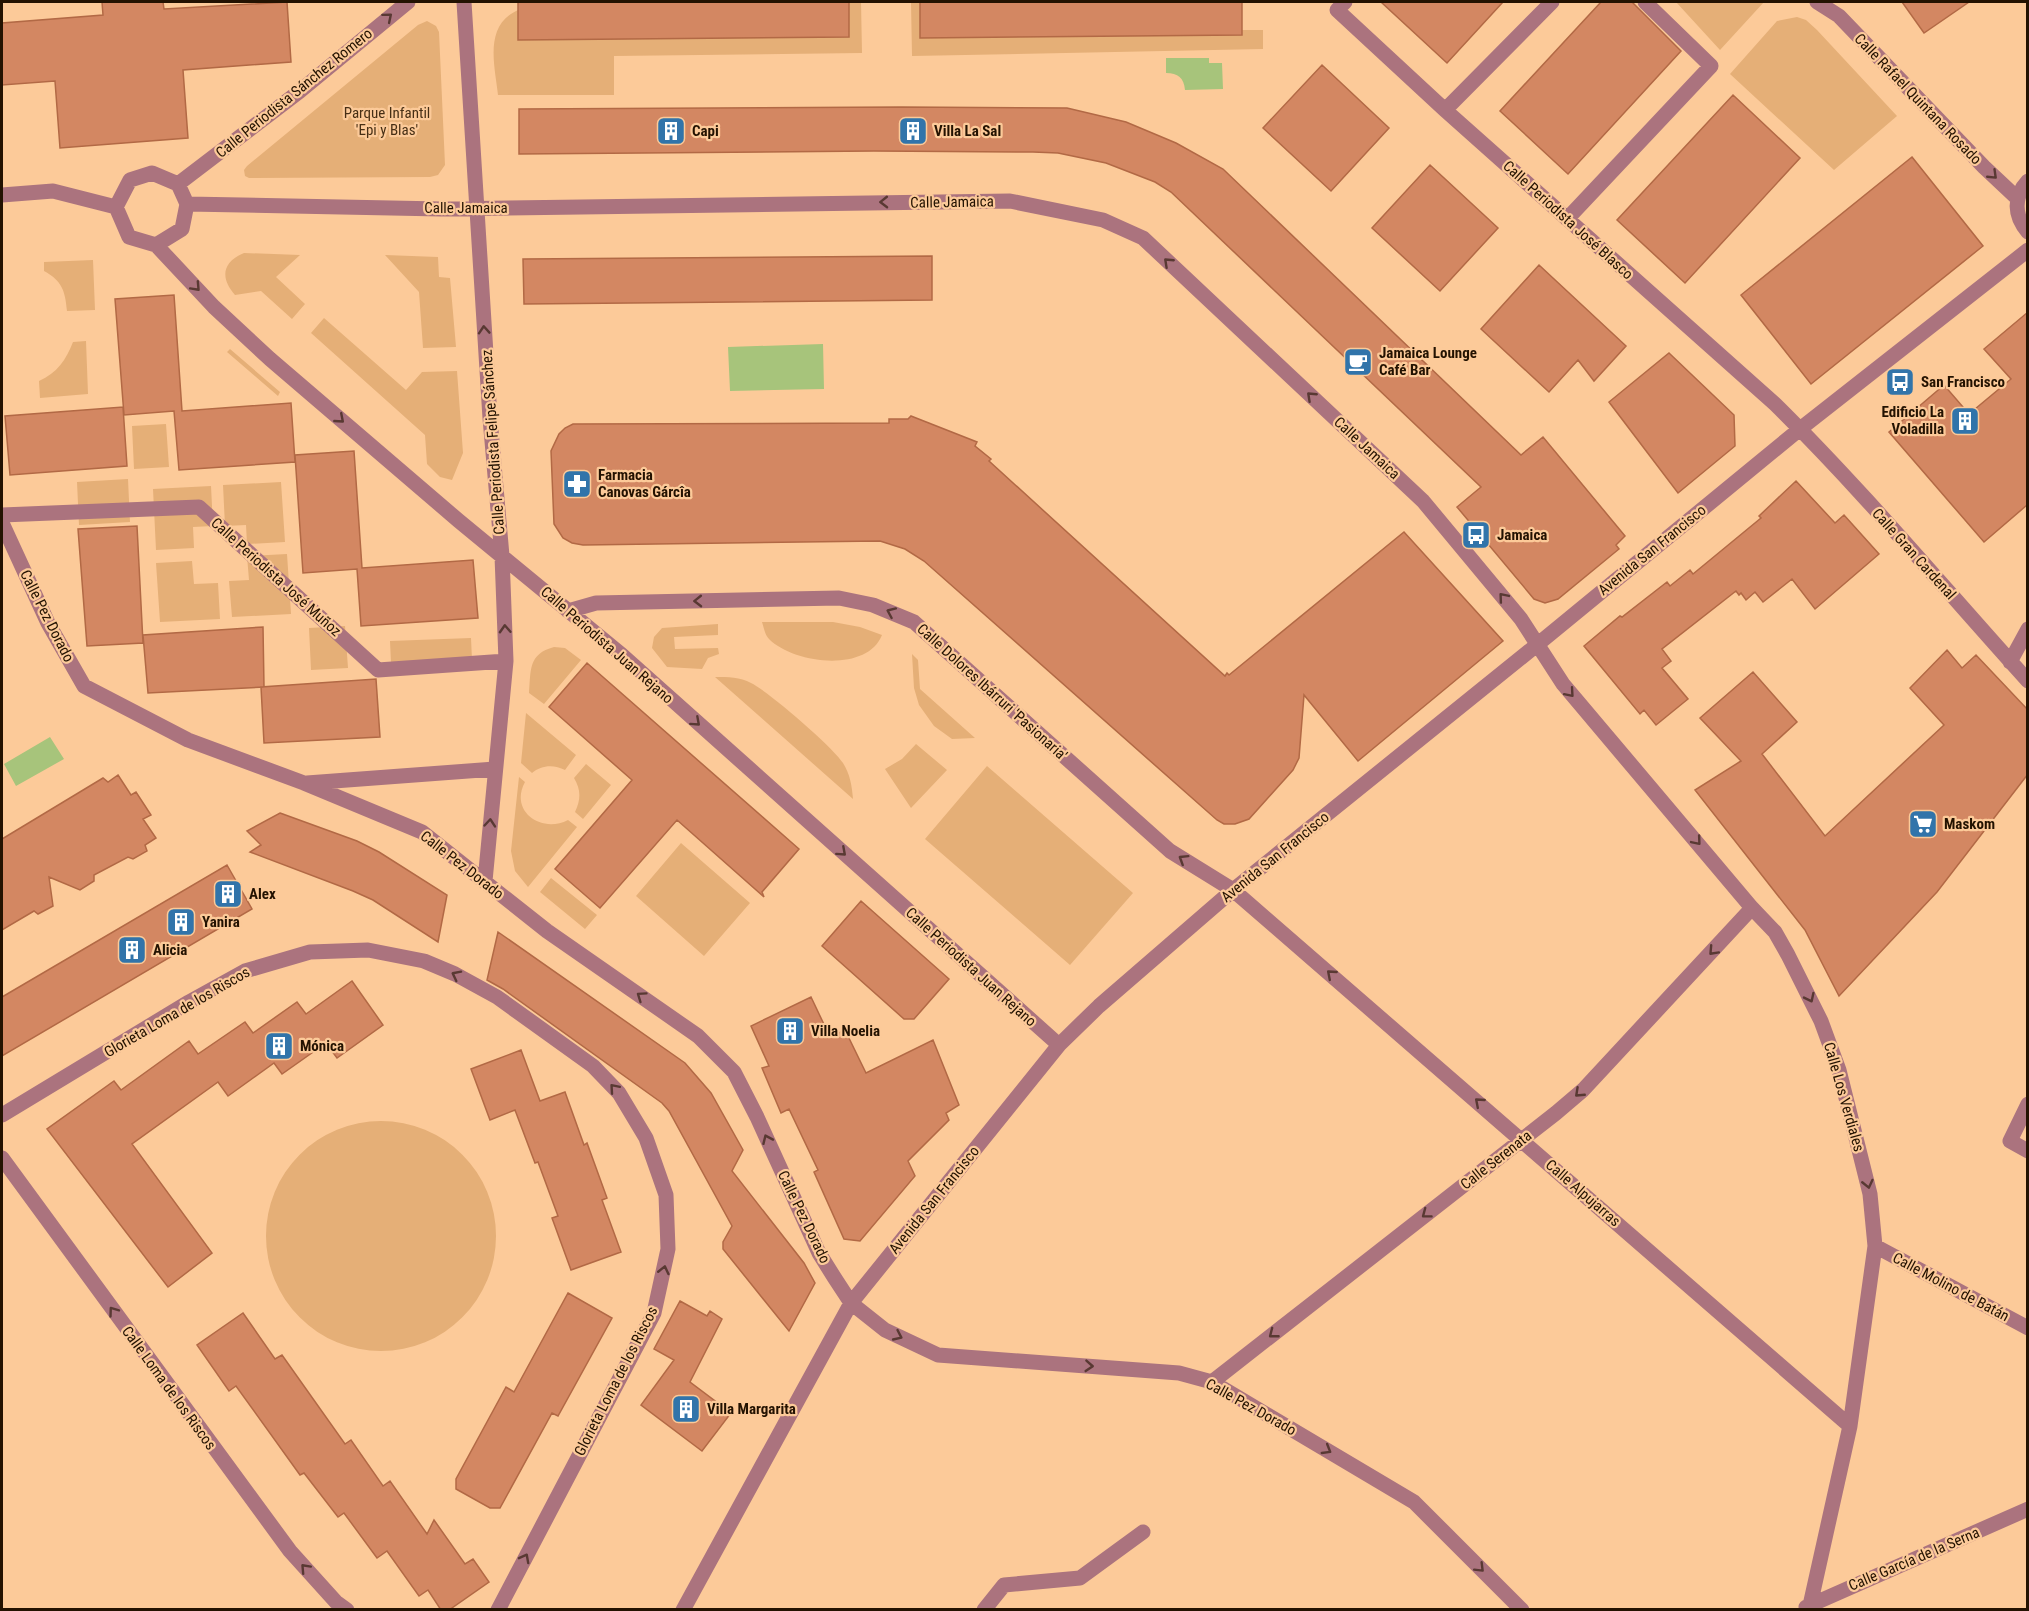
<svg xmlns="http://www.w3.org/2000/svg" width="2029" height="1611" font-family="'Roboto Condensed',sans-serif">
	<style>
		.green { fill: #e5af77 }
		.water { fill: #a7c47b }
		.building { fill: #d38762; stroke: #b26945; stroke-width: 1.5 }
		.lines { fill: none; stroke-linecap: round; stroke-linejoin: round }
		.minor { stroke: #ab737e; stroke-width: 15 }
		.oneway { stroke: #593933 }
		.labels { text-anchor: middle; stroke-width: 4.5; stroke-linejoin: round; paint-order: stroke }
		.street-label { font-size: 15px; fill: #231201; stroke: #fcca99 }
		.park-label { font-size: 15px; fill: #472f15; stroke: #fcca99 }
		.poi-label { font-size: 15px; font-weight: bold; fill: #231201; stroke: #fcca99; text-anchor: start }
	</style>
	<rect width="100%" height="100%" fill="#fcca99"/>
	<path class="green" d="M 849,2 L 861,2 L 862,53 L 614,56 L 614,95 L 498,95 C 495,66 483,26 518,10 L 518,39 L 849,37 Z
		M 911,2 L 920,2 L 921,38 L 1242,35 L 1242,30 L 1263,30 L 1263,49 L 912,56 Z
		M 1676,2 L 1764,2 L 1720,50 Z
		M 1797,17 L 1806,20 L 1817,30 L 1897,116 L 1834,170 L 1730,74 L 1777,21 Z
		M 427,21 L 436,26 L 439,32 L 445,165 L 438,175 L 430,177 L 249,178 L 245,176 L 244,170 L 247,166 L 418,25 Z
		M 244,253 L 300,255 L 276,277 L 305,304 L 292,319 L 261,291 L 235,295 C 220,278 222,262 244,253 Z
		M 385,255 L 438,257 L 439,277 L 450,278 L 456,347 L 423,348 L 419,292 Z
		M 93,260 L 95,310 L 67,311 C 65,290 62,281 44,271 L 44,262 Z
		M 324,318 L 406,390 L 422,372 L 457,371 L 463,453 L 452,480 L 440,477 L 427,464 L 425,435 L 311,333 Z
		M 86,341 L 88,394 L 40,398 L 39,381 C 57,373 66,360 73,342 Z
		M 230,349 L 280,392 L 278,396 L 227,352 Z
		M 166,424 L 169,467 L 134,469 L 132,426 Z
		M 128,479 L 130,522 L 79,525 L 77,482 Z
		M 281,482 L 285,542 L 247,544 L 246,525 L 225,526 L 223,485 Z
		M 211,486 L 213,526 L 193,527 L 194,548 L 156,550 L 153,489 Z
		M 287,554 L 291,614 L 232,617 L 229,581 L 249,580 L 247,556 Z
		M 192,561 L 194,584 L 218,583 L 220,619 L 160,622 L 156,563 Z
		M 762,622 L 833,622 L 860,627 L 882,635 C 867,673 794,664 769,639 C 765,635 764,628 762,622 Z
		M 718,624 L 718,635 L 674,637 L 675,649 L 718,648 L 719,654 L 708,658 L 702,669 L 667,667 L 652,648 L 654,637 L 662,628 Z
		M 345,626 L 348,668 L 311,670 L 309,628 Z
		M 471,638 L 472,660 L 391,663 L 390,641 Z
		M 554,647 L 565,648 L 581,660 L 544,704 L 529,693 C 531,670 528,654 554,647 Z
		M 912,654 L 918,660 L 920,689 L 975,738 L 952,739 L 934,726 L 919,705 L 914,688 Z
		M 715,677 C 728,677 740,677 751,683 C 768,691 834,748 843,763 C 850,774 852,786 853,799 Z
		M 526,713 L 576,755 L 565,770 C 554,764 541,765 532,773 L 521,763 Z
		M 916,744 L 947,770 L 911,808 L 885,769 L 902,759 Z
		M 586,764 L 611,785 L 583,819 L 575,812 C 581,799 581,790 574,778 Z
		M 987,766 L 1133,893 L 1070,965 L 925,839 Z
		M 519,777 L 525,782 C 509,811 541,834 568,820 L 577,827 L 528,887 L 515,871 L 511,851 Z
		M 681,843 L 750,903 L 704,956 L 636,896 Z
		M 551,878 L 597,915 L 585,929 L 540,892 Z
		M266 1236a115 115 0 1 1 230 0a115 115 0 1 1-230 0Z"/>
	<path class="water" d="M 1166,58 L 1209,58 L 1209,63 L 1222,63 L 1223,89 L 1185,90 C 1184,78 1178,73 1166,73 Z
		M 823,344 L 824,389 L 730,391 L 728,347 Z
		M 50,737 L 64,759 L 16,786 L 4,764 Z"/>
	<path class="building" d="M 102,2 L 163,2 L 164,9 L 287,2 L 291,62 L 183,70 L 188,138 L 60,148 L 55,81 L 2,85 L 2,23 L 103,15 Z
		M 518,2 L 849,2 L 849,37 L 518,40 Z
		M 920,2 L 1242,2 L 1242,35 L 920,38 Z
		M 1381,2 L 1503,2 L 1447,63 Z
		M 1601,2 L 1632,2 L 1681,51 L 1568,174 L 1500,111 Z
		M 1902,2 L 1969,2 L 1924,33 Z
		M 1322,65 L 1389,128 L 1331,191 L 1263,128 Z
		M 1733,95 L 1800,158 L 1685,283 L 1617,220 Z
		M 901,107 L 1067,108 L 1126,122 L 1176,143 L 1223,169 L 1521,455 L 1543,437 L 1625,536 L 1616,545 L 1619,549 L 1558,599 L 1545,603 L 1534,599 L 1457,507 L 1481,487 L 1171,192 L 1155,182 L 1106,163 L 1058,153 L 1033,152 L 874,151 L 519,154 L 519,109 Z
		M 1912,157 L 1983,246 L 1811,384 L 1741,295 Z
		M 1430,165 L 1498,228 L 1440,291 L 1372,228 Z
		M 932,256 L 932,300 L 524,304 L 523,259 Z
		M 1539,265 L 1626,346 L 1594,381 L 1578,360 L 1549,392 L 1481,329 Z
		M 174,295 L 182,411 L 291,403 L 295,462 L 179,470 L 174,411 L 124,415 L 115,299 Z
		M 2028,312 L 2027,505 L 1984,542 L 1889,432 L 1944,385 L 1969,414 L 2011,379 L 1984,349 Z
		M 1669,353 L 1734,415 L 1735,446 L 1678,493 L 1609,402 Z
		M 123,407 L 127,466 L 10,475 L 5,416 Z
		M 911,416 L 977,442 L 975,446 L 991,459 L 989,461 L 1225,676 L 1227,673 L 1229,675 L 1404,532 L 1503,641 L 1358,761 L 1304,695 L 1299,758 L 1293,770 L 1249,819 L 1235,824 L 1224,824 L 1217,820 L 924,561 L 905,549 L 880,541 L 583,545 L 572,543 L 563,538 L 554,524 L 551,451 L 559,434 L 565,428 L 573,424 L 889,423 L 889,419 L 908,419 Z
		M 354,451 L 362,568 L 473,560 L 478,618 L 361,626 L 357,569 L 303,573 L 295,455 Z
		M 1796,481 L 1835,523 L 1844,515 L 1879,554 L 1815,609 L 1792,579 L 1763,602 L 1755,592 L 1746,600 L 1741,593 L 1739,595 L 1736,591 L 1662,649 L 1671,661 L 1662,668 L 1688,699 L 1656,725 L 1644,710 L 1640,714 L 1584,646 L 1620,616 L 1622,617 L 1667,582 L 1670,586 L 1690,570 L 1693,574 L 1761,518 L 1759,516 Z
		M 137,526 L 143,643 L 87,646 L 78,529 Z
		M 263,627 L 264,687 L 148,693 L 143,635 Z
		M 1947,650 L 1962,668 L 1976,655 L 2028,710 L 2028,774 L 1937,892 L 1839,996 L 1805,930 L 1695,790 L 1741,761 L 1700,718 L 1753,672 L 1797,722 L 1762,754 L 1825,836 L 1944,725 L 1910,688 Z
		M 587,663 L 799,849 L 762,892 L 764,897 L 677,820 L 600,908 L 555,869 L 632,780 L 549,707 Z
		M 376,679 L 380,737 L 264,743 L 261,687 Z
		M 118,775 L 131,795 L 136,792 L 151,815 L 143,819 L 156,838 L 145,845 L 147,851 L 133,859 L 128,857 L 94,875 L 94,881 L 80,890 L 49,877 L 53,906 L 38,914 L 34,911 L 2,930 L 2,839 L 103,778 L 108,782 Z
		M 280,813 L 357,841 L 379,852 L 447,895 L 438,942 L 373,900 L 353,891 L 250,852 L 261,845 L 247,831 Z
		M 227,865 L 252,909 L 2,1056 L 2,997 Z
		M 861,901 L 949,979 L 914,1019 L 904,1019 L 822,946 Z
		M 498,932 L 685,1063 L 711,1093 L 743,1150 L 732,1171 L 804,1263 L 815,1283 L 789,1331 L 723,1249 L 723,1242 L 732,1226 L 669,1111 L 662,1103 L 503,989 L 487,980 Z
		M 352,981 L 383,1025 L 337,1058 L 326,1043 L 282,1074 L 274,1063 L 228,1096 L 218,1082 L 132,1144 L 212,1253 L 168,1287 L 47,1129 L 114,1081 L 121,1090 L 189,1041 L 198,1054 L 245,1022 L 253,1033 L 297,1002 L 306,1014 Z
		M 811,997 L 830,1037 L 845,1030 L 866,1073 L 933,1040 L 959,1105 L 946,1113 L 949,1120 L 908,1161 L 915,1176 L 860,1241 L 844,1239 L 814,1172 L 818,1170 L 789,1109 L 781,1113 L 762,1068 L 769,1066 L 751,1026 Z
		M 521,1050 L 540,1101 L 565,1092 L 584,1145 L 587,1143 L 607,1198 L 602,1200 L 621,1252 L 571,1270 L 552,1218 L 558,1216 L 538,1162 L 535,1163 L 515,1110 L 490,1120 L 471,1069 Z
		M 568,1293 L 612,1318 L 558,1416 L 552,1413 L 500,1508 L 490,1508 L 456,1489 L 456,1479 L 506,1387 L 514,1392 Z
		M 680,1301 L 707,1316 L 710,1311 L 722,1319 L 690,1382 L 731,1413 L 702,1451 L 641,1405 L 674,1360 L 654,1349 Z
		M 243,1313 L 275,1359 L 282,1355 L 345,1444 L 351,1440 L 383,1486 L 390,1481 L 427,1534 L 434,1520 L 465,1564 L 473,1559 L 489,1582 L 449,1610 L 441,1610 L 428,1590 L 419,1596 L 387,1551 L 377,1558 L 344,1513 L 338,1517 L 304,1473 L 300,1475 L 236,1386 L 229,1391 L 197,1345 Z"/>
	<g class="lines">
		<path class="minor" d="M 464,2 L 490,418 L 502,556 L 506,661 L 485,881
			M 1345,2 L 1337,10 L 1445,110 L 1775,404 C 1864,492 1944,588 2028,681
			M 1817,2 L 1839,16 L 1984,167 L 2017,198
			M 1445,110 L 1552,2
			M 152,173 L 178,184 L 187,204 L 182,229 L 156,245 L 129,237 L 116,207 L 130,180 Z
			M 2028,181 C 2013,197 2014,216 2028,232
			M 178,184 L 300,91 L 408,2
			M 2,195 L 53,191 L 116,207
			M 187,204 L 441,209 L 1010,201 L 1103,220 L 1143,238 L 1423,501 L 1521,619 L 1563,684 L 1752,908 L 1775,932 L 1788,955 L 1821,1021 L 1839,1070 L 1870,1194 L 1875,1246 L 1850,1426 L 1809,1610
			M 1567,219 L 1711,66 L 1645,2
			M 156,245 L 214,307 L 270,359 L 459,521 L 622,655 L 1059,1045
			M 2,515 L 199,507 L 378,670 L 506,661
			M 2,523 L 48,623 L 84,686 L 188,740 L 304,783 L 422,832 L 547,931 L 698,1036 L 734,1072 L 757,1117 L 819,1253 L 834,1277 L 851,1303 L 885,1330 L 938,1355 L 1179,1373 L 1212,1382 L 1414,1502 L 1522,1610
			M 568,611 L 596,603 L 839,598 L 873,605 L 914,622 L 1170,851 L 1233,890 L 1850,1426
			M 2010,662 L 2028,629
			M 307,783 L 495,769
			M 2028,1104 L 2010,1141 L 2028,1151
			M 2,1115 L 189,1002 L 245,971 L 310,952 L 368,950 L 424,961 L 455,974 L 497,997 L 593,1066 L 619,1093 L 646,1138 L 666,1195 L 668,1249 L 654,1313 L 498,1610
			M 2,1158 L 290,1551 L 336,1602 L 347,1610
			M 1875,1246 L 2028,1328
			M 1212,1382 L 1556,1113 L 1583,1090 L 1752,908
			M 1806,1607 L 2028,1509
			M 683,1610 L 851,1303 L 1059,1045 L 1099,1006 L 1233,890 L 1538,644 L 1800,429 L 2028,250
			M 984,1610 L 1004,1585 L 1080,1578 L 1143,1532"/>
	</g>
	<defs><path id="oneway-chevron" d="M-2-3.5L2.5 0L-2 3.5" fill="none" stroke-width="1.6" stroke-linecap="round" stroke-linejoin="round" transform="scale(1.5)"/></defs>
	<g class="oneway">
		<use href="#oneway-chevron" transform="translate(388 17) rotate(-40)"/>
		<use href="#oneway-chevron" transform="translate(1993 175) rotate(44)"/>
		<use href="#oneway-chevron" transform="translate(884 202) rotate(179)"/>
		<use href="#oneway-chevron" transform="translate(1168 262) rotate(-137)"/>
		<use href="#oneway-chevron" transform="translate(196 287) rotate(47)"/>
		<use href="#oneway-chevron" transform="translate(484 330) rotate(-94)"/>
		<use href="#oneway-chevron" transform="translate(1311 396) rotate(-137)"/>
		<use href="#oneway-chevron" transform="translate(340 419) rotate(41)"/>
		<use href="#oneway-chevron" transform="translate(1503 597) rotate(-130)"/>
		<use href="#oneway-chevron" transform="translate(698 601) rotate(179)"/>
		<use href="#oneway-chevron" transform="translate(891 612) rotate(-156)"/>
		<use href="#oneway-chevron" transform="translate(505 629) rotate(-93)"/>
		<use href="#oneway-chevron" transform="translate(1570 693) rotate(49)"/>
		<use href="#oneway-chevron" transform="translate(696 722) rotate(42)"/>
		<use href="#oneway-chevron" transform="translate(490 823) rotate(-85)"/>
		<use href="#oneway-chevron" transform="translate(1697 841) rotate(50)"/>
		<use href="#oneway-chevron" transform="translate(842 852) rotate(42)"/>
		<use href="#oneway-chevron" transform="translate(1183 859) rotate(-148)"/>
		<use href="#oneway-chevron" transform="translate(1713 951) rotate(133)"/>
		<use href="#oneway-chevron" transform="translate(1331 974) rotate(-139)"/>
		<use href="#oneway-chevron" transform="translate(456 975) rotate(-153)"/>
		<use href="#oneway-chevron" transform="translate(641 996) rotate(-145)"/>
		<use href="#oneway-chevron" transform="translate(1810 998) rotate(64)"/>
		<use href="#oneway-chevron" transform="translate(614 1088) rotate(-131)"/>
		<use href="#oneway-chevron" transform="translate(1579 1093) rotate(137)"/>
		<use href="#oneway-chevron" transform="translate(1479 1102) rotate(-139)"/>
		<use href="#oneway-chevron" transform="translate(767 1139) rotate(-114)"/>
		<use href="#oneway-chevron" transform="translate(1868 1184) rotate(77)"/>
		<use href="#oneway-chevron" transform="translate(1426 1214) rotate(143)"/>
		<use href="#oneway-chevron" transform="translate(664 1270) rotate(-77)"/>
		<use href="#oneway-chevron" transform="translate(113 1311) rotate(-126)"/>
		<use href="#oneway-chevron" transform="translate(1273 1334) rotate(142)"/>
		<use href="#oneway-chevron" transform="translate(898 1336) rotate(25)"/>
		<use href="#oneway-chevron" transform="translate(1089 1366) rotate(4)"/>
		<use href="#oneway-chevron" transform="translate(1327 1450) rotate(31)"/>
		<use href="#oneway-chevron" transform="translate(525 1558) rotate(-62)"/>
		<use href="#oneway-chevron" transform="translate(305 1568) rotate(-133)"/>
		<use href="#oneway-chevron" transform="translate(1480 1568) rotate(45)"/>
	</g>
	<defs>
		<g id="building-square" transform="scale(1.5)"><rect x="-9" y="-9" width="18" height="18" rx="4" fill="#3174aa" stroke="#fcca99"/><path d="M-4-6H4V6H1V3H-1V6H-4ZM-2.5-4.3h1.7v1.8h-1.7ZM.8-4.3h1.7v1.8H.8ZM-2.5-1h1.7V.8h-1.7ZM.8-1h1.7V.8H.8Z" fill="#fff"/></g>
		<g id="cafe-square" transform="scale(1.5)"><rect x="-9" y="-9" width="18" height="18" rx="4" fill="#3174aa" stroke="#fcca99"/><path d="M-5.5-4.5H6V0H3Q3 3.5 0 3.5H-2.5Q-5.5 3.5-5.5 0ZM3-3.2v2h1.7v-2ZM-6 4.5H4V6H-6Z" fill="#fff"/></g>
		<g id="bus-square" transform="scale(1.5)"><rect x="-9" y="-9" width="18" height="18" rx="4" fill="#3174aa" stroke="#fcca99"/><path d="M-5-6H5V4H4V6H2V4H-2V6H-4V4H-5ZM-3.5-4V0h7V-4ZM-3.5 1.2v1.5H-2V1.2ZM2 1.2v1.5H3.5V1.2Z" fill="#fff"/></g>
		<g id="pharmacy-square" transform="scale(1.5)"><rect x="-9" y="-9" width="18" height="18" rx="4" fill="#3174aa" stroke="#fcca99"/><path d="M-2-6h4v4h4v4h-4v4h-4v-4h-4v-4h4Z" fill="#fff"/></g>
		<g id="supermarket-square" transform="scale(1.5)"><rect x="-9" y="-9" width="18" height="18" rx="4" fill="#3174aa" stroke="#fcca99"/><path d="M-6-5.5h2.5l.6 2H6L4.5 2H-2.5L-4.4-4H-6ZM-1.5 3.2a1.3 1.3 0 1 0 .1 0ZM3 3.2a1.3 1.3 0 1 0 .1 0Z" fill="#fff"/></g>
	</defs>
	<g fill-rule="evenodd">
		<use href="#building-square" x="671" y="131"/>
		<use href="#building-square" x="913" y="131"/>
		<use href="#cafe-square" x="1358" y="362"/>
		<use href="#bus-square" x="1900" y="382"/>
		<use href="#building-square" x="1965" y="421"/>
		<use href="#pharmacy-square" x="577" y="484"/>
		<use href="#bus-square" x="1476" y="535"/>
		<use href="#supermarket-square" x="1923" y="824"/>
		<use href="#building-square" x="228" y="894"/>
		<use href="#building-square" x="181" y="922"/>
		<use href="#building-square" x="132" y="950"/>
		<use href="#building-square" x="790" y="1031"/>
		<use href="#building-square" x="279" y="1046"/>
		<use href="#building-square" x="686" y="1409"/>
	</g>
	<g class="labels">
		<g class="street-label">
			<text transform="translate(294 93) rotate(-39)" y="5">Calle Periodista Sánchez Romero</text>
			<text transform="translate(1918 99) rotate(46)" y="5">Calle Rafael Quintana Rosado</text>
			<text transform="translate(952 202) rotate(-1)" y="5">Calle Jamaica</text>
			<text x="466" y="213">Calle Jamaica</text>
			<text transform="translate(1568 220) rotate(42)" y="5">Calle Periodista José Blasco</text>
			<text transform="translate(493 442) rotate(-94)" y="5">Calle Periodista Felipe Sánchez</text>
			<text transform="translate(1367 448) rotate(43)" y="5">Calle Jamaica</text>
			<text transform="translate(1652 550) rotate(-39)" y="5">Avenida San Francisco</text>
			<text transform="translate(1914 554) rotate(48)" y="5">Calle Gran Cardenal</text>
			<text transform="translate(276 577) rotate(42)" y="5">Calle Periodista José Muñoz</text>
			<text transform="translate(47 616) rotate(63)" y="5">Calle Pez Dorado</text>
			<text transform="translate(607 645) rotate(41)" y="5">Calle Periodista Juan Rejano</text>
			<text transform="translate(992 692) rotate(42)" y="5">Calle Dolores Ibárruri 'Pasionaria'</text>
			<text transform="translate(1275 857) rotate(-39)" y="5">Avenida San Francisco</text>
			<text transform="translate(462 865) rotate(38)" y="5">Calle Pez Dorado</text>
			<text transform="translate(971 967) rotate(42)" y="5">Calle Periodista Juan Rejano</text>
			<text transform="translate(177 1012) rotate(-30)" y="5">Glorieta Loma de los Riscos</text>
			<text transform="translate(1844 1097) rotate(74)" y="5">Calle Los Verdiales</text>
			<text transform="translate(1496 1160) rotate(-38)" y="5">Calle Serenata</text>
			<text transform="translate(1583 1193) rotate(41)" y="5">Calle Alpujarras</text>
			<text transform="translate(934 1200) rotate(-51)" y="5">Avenida San Francisco</text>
			<text transform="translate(804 1217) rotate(64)" y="5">Calle Pez Dorado</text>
			<text transform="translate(1951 1287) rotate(28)" y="5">Calle Molino de Batán</text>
			<text transform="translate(616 1381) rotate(-63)" y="5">Glorieta Loma de los Riscos</text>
			<text transform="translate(169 1388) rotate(54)" y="5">Calle Loma de los Riscos</text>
			<text transform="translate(1251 1407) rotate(29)" y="5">Calle Pez Dorado</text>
			<text transform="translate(1914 1559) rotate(-23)" y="5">Calle García de la Serna</text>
		</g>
		<g class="park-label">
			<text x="387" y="118">Parque Infantil<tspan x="387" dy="17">'Epi y Blas'</tspan></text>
		</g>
		<g class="poi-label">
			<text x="692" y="136">Capi</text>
			<text x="934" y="136">Villa La Sal</text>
			<text x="1379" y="358">Jamaica Lounge<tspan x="1379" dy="17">Café Bar</tspan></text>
			<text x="1921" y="387">San Francisco</text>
			<text x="1944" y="417" text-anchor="end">Edificio La<tspan x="1944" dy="17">Voladilla</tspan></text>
			<text x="598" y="480">Farmacia<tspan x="598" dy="17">Canovas Gárcîa</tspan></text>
			<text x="1497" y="540">Jamaica</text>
			<text x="1944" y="829">Maskom</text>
			<text x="249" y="899">Alex</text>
			<text x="202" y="927">Yanira</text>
			<text x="153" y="955">Alicia</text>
			<text x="811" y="1036">Villa Noelia</text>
			<text x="300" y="1051">Mónica</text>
			<text x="707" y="1414">Villa Margarita</text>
		</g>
	</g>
	<rect width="2029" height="1611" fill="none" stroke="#231201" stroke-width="6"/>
</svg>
